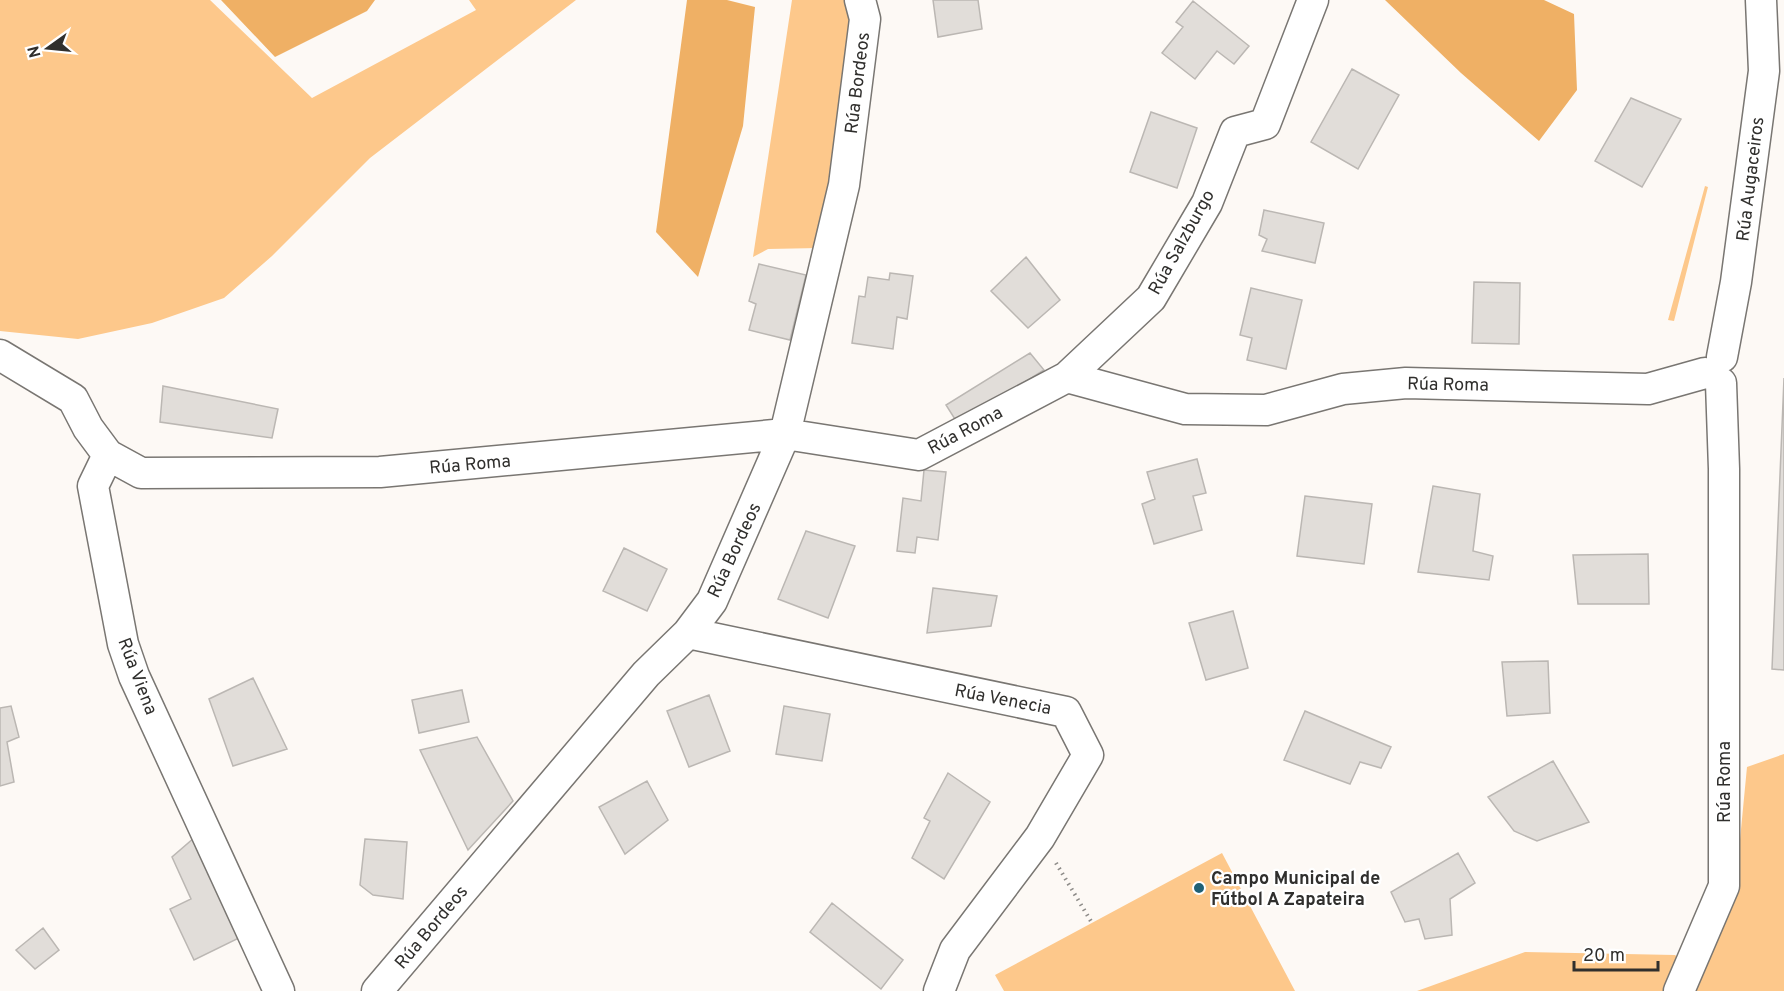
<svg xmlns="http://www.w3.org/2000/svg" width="1784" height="991" font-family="Overpass,sans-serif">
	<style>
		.green { fill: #fdc88b }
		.forest { fill: #efb065 }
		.building { fill: #e1ddd9; stroke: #bbb7b3; stroke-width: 1.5 }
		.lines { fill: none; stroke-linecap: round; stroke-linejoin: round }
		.minor-casing { stroke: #797672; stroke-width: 33 }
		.path { stroke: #8e8c89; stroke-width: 4; stroke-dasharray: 1.5 4.5; stroke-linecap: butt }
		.minor { stroke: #fff; stroke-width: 30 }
		.poi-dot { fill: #206075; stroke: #fff; stroke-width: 2 }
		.labels { text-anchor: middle; stroke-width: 4.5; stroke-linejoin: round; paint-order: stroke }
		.street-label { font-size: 18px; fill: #302f2d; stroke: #fff }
		.poi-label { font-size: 18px; font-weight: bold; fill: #302f2d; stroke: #fff; text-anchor: start }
	</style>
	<rect width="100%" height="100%" fill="#fdf9f5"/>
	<path class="green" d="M 0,0 L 210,0 L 312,98 L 476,10 L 469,0 L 576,0 L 370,158 L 272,256 L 224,298 L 152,323 L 78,339 L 0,331 Z
		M 792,0 L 847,0 L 853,18 L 819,248 L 768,249 L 753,257 Z
		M 1705,186 L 1708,187 L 1674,321 L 1668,320 Z
		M 1784,754 L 1784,991 L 1417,991 L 1525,952 L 1675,955 L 1682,961 L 1739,850 L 1747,767 Z
		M 1222,853 L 1295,991 L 1004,991 L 995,975 Z"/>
	<path class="forest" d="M 221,0 L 375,0 L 367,11 L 275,57 Z
		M 687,0 L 727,0 L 755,7 L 743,126 L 698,277 L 656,232 Z
		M 1385,0 L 1544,0 L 1574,14 L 1577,90 L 1539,141 L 1461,73 Z"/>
	<path class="building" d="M 933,0 L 978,0 L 982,29 L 938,37 Z
		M 1193,1 L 1249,46 L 1234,64 L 1217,51 L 1195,79 L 1162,53 L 1183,27 L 1176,22 Z
		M 1352,69 L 1399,95 L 1358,169 L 1311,142 Z
		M 1631,98 L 1681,119 L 1642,187 L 1595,161 Z
		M 1151,112 L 1197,128 L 1177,188 L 1130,172 Z
		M 1264,210 L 1324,223 L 1315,263 L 1262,251 L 1267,239 L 1259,235 Z
		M 1026,257 L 1060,300 L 1028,328 L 991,291 Z
		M 759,264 L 806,275 L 790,340 L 749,330 L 756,304 L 749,301 Z
		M 890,273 L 913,276 L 907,319 L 897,317 L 893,349 L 852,343 L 859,296 L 865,297 L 868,277 L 889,280 Z
		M 1474,282 L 1520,283 L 1519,344 L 1472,343 Z
		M 1251,288 L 1302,300 L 1286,369 L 1247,360 L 1252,338 L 1240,335 Z
		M 1030,353 L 1044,370 L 958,424 L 946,405 Z
		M 1784,378 L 1784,670 L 1772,669 Z
		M 163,386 L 278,409 L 272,438 L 160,422 Z
		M 1197,459 L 1206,493 L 1193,496 L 1202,530 L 1154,544 L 1142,504 L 1155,499 L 1147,472 Z
		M 924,470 L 946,472 L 938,540 L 917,537 L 915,553 L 897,551 L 903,498 L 921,501 Z
		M 1433,486 L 1480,494 L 1473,551 L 1493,556 L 1489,580 L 1418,572 Z
		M 1305,496 L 1372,504 L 1364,564 L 1297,556 Z
		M 806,531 L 855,546 L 828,618 L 778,599 Z
		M 624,548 L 667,569 L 647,611 L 603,591 Z
		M 1648,554 L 1649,604 L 1578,604 L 1573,555 Z
		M 933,588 L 997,596 L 991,626 L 927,633 Z
		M 1233,611 L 1248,668 L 1206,680 L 1189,623 Z
		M 1548,661 L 1550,713 L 1507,716 L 1502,662 Z
		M 253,678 L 287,749 L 233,766 L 209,699 Z
		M 462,690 L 469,722 L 419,733 L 412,700 Z
		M 709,695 L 730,751 L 689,767 L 667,711 Z
		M 11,706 L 19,737 L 7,742 L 14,782 L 0,786 L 0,708 Z
		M 784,706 L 830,714 L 822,761 L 776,754 Z
		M 1305,711 L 1391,747 L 1381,768 L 1360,762 L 1350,784 L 1284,760 Z
		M 477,737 L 513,801 L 468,850 L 420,750 Z
		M 1553,761 L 1589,822 L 1537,841 L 1514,831 L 1488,797 Z
		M 948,773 L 990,802 L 944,879 L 912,858 L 930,821 L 924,818 Z
		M 647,781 L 668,820 L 625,854 L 599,807 Z
		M 194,838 L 239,938 L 194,960 L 170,909 L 191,899 L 172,857 Z
		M 365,839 L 407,842 L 403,899 L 373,895 L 360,885 Z
		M 1458,853 L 1475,883 L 1450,899 L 1452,935 L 1425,939 L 1419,919 L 1405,922 L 1391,892 Z
		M 832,903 L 903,960 L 881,989 L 810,932 Z
		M 43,928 L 59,950 L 35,969 L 16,950 Z"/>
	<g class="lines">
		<g class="minor-casing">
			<path id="minor" d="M 0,355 L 73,399 L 88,428 L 108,455 L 141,473 L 380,472 L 785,434 L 919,455 L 1067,377 L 1185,409 L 1266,410 L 1343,389 L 1406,383 L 1648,389 L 1705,373
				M 1722,357 L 1736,282 L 1764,71 L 1761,0
				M 1067,377 L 1151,298 L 1207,203 L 1235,132 L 1265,124 L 1313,0
				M 108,455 L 93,486 L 123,644 L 134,676 L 279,991
				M 688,633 L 1066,712 L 1088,755 L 1040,837 L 955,950 L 939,991
				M 377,991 L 646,674 L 688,633 L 712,601 L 785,434 L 844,185 L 865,19 L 860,0
				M 1679,991 L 1724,886 L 1724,469 L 1721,383"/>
		</g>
		<path class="path" d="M 1056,863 L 1092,923"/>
		<use href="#minor" class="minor"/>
	</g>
	<circle class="poi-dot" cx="1199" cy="888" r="6"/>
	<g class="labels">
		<g class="street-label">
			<text transform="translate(857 83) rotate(-83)" y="6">Rúa Bordeos</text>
			<text transform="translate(1750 179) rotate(-83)" y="6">Rúa Augaceiros</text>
			<text transform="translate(1181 242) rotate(-61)" y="6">Rúa Salzburgo</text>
			<text transform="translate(1448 384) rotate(1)" y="6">Rúa Roma</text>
			<text transform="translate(965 430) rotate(-28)" y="6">Rúa Roma</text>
			<text transform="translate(470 464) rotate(-5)" y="6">Rúa Roma</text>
			<text transform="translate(734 550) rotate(-65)" y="6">Rúa Bordeos</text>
			<text transform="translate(138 676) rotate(69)" y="6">Rúa Viena</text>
			<text transform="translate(1003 699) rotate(11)" y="6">Rúa Venecia</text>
			<text transform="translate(1724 782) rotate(-90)" y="6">Rúa Roma</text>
			<text transform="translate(431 927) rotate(-50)" y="6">Rúa Bordeos</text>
		</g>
		<g class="poi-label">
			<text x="1211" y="884">Campo Municipal de<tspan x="1211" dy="21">Fútbol A Zapateira</tspan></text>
		</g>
	</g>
	<g transform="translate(48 48) rotate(255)" stroke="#ffffff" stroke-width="4.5" paint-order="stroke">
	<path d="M0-4.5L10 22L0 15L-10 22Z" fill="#302f2d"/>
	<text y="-9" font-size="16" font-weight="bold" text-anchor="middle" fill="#302f2d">N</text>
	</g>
	<path d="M1574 961v9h84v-9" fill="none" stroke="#302f2d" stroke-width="3"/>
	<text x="1583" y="961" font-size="18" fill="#302f2d" stroke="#ffffff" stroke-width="4.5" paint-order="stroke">20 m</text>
</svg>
